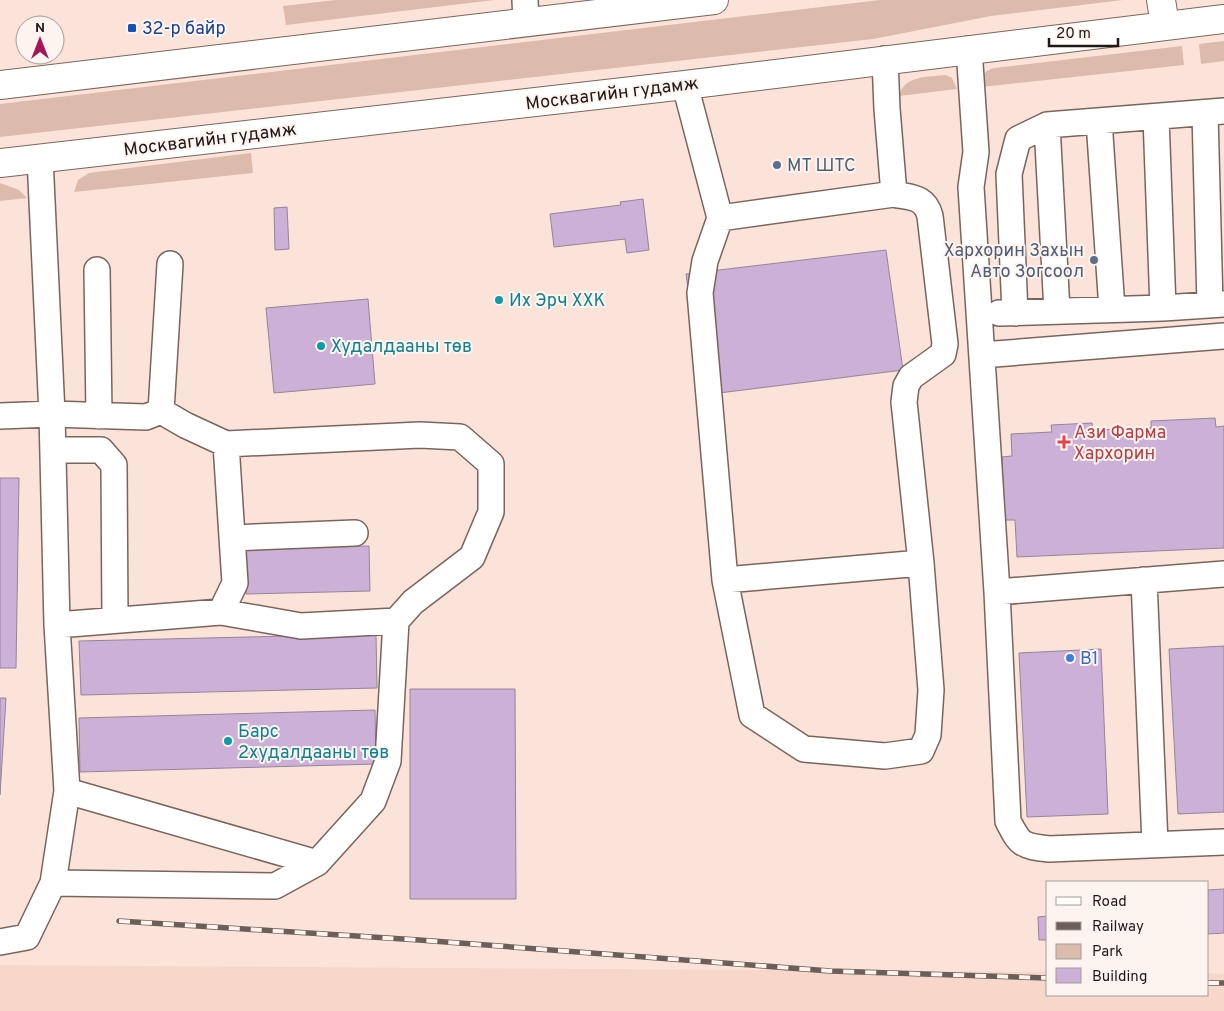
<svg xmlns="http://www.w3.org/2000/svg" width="1224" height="1011" font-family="Overpass,sans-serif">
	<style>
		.built { fill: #f6d7c9 }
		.green { fill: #dcbbac }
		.building { fill: #cdb0d8; stroke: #928697 }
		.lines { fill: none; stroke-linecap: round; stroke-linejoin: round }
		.minor-casing { stroke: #7a655c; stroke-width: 28 }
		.highway-casing { stroke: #7a655c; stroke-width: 30 }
		.minor { stroke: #fff; stroke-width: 25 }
		.highway { stroke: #fff; stroke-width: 28 }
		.rail-casing { stroke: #6c5f59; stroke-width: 5.5 }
		.rail { stroke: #fdf4f0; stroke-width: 4; stroke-dasharray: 11; stroke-linecap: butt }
		.transit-dot { fill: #1a4fb4; stroke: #fdf4f0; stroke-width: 2 }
		.service-dot { fill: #5c6f8a; stroke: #fdf4f0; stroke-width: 2 }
		.culture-dot { fill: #0f9aa8; stroke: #fdf4f0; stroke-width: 2 }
		.health-dot { fill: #e0444e; stroke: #fdf4f0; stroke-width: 2 }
		.shop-dot { fill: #3f7fe0; stroke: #fdf4f0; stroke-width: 2 }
		.labels { text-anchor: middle; stroke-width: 4; stroke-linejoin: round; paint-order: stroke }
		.transit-label { font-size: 18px; fill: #164399; stroke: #fdf4f0; text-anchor: start }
		.street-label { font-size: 18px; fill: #201814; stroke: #fdf4f0 }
		.service-label { font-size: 18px; fill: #4e5e75; stroke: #fdf4f0; text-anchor: start }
		.culture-label { font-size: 18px; fill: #0d838f; stroke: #fdf4f0; text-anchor: start }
		.health-label { font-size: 18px; fill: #be3a42; stroke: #fdf4f0; text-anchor: start }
		.shop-label { font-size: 18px; fill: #366cbe; stroke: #fdf4f0; text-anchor: start }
	</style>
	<rect width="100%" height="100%" fill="#fbe3d9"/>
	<path class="built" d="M 0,965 L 1048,972 L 1048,995 L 1208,995 L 1208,973 L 1224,974 L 1224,1011 L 0,1011 Z"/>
	<path class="green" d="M 336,0 L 494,0 L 286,25 L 283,6 Z
		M 880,0 L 1123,0 L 991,16 L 873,39 L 0,137 L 0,104 Z
		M 1224,41 L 1224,61 L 1201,64 L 1199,44 Z
		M 1182,46 L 1184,65 L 982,87 C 981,76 983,71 994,68 Z
		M 946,75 L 952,78 L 957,89 L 899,96 C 904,75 928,77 946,75 Z
		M 251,153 L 253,173 L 74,192 L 78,180 L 89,173 Z
		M 0,183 L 19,190 L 27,198 L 0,201 Z"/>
	<path class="building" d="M 643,199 L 649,250 L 627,253 L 625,239 L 554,247 L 550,214 L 621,205 L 620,202 Z
		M 287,207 L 289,249 L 275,250 L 274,208 Z
		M 886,250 L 903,370 L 703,395 L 686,274 Z
		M 368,299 L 375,384 L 274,393 L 266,308 Z
		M 1215,418 L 1216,427 L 1224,426 L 1224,548 L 1017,557 L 1015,520 L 1004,520 L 1002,457 L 1012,456 L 1011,434 L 1052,432 L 1051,425 L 1092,423 L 1093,430 L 1151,428 L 1151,421 Z
		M 0,478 L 19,478 L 16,668 L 0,668 Z
		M 369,546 L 370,591 L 246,594 L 245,549 Z
		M 376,634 L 377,688 L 81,695 L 79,641 Z
		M 1224,646 L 1224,812 L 1178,814 L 1169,649 Z
		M 1101,649 L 1108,814 L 1027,817 L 1019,653 Z
		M 410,689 L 515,689 L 516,899 L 410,899 Z
		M 0,698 L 6,698 L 0,795 Z
		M 375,710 L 376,764 L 80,772 L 79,718 Z
		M 1224,889 L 1224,933 L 1208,934 L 1208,890 Z
		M 1048,916 L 1048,940 L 1039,940 L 1038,917 Z"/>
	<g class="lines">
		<g class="minor-casing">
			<path id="minor" d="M 525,0 L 526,21
				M 969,49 L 976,152 L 971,187 L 997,592 L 1008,821 C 1020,845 1022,846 1049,849 L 1224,842
				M 685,85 L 720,218 L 894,194 L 887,109 L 885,59
				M 1205,113 L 1210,305
				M 1156,117 L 1163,308
				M 1099,121 L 1112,309
				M 1047,125 L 1057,311
				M 720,218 L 705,261 L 700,293 L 725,580 L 752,715 L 804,749 L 885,756 L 921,751 L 928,735 L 931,690 L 921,563
				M 97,270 L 99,416
				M 999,313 L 1163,308 L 1224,304
				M 1015,313 L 1009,174 L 1018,139 L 1047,125 L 1224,111
				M 982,355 L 1224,336
				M 0,416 L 52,414 L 146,417 L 161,411 L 170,264
				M 53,450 L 101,450 L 114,465 L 115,620
				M 232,538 L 355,533
				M 725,580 L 921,563 L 904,402 L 906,386 L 911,377 L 943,354 L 945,344 L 930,216 C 925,196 911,198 894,194
				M 1144,580 L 1155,844
				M 997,592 L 1224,574
				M 221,612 L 301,626 L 396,621
				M 57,625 L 221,612 L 235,583 L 226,444
				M 67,791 L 317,863
				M 53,883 L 275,886 L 317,863 L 373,801 L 388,761 L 396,621 L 413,602 L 472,557 L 491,512 L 491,464 L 460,437 L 420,435 L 226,444 L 185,425 L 161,411
				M 0,942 L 27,937 L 53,883 L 67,791 L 57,625 L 52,414 L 40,158"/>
		</g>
		<g class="highway-casing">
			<path id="highway" d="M 1161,0 L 1165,25
				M 0,85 L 714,0
				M 0,163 L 685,85 L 1224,19"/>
		</g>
		<use href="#minor" class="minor"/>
		<use href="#highway" class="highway"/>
		<g class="rail-casing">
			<path id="rail" d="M 119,921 L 419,940 L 830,971 L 1048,978
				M 1208,983 L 1224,983"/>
		</g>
		<use href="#rail" class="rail"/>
	</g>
	<rect class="transit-dot" x="127" y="23" width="10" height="10" rx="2.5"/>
	<g class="service-dot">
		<circle cx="777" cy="165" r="5"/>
		<circle cx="1094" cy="260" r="5"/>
	</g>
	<g class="culture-dot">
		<circle cx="499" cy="300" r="5"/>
		<circle cx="321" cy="346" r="5"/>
		<circle cx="228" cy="741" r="5"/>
	</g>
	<path class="health-dot" d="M1061.5 434.5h5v5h5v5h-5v5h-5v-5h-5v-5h5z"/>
	<circle class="shop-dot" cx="1070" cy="658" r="5"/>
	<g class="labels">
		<g class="transit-label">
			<text x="142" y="34">32-р байр</text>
		</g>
		<g class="street-label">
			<text transform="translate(612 93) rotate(-7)" y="6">Москвагийн гудамж</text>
			<text transform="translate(210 139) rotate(-7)" y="6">Москвагийн гудамж</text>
		</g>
		<g class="service-label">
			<text x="787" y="171">MT ШТС</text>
			<text x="1084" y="256" text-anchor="end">Хархорин 3ахын<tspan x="1084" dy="21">Авто 3огсоол</tspan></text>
		</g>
		<g class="culture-label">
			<text x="509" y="306">Их Эрч ХХК</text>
			<text x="331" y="352">Худалдааны төв</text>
			<text x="238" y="737">Барс<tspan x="238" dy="21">2худалдааны төв</tspan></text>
		</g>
		<g class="health-label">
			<text x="1074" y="438">Ази Фарма<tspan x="1074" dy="21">Хархорин</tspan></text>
		</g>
		<g class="shop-label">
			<text x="1080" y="664">B1</text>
		</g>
	</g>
	<rect x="1046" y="881" width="162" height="115" fill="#fdf4f0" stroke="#a59c98"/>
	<rect x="1056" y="897" width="25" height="8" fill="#ffffff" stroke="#a59c98"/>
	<text x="1092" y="906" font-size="15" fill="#201814">Road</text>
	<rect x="1056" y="922" width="25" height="8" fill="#6c5f59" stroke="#a59c98"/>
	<text x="1092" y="931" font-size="15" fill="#201814">Railway</text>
	<rect x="1056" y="944" width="25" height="15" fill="#dcbbac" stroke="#a59c98"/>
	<text x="1092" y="956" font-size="15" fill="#201814">Park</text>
	<rect x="1056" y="968" width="25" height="15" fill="#cdb0d8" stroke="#a59c98"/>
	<text x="1092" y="981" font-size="15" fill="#201814">Building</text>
	<g transform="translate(40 40)"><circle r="24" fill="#fdf4f0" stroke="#a59c98"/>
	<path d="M0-4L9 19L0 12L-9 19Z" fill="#a61657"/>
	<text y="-8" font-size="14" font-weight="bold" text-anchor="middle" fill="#201814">N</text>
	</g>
	<path d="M1049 38v8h69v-8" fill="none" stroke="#201814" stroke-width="2.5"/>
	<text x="1056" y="38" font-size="15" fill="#201814" stroke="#fdf4f0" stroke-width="4" paint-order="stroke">20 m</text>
</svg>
